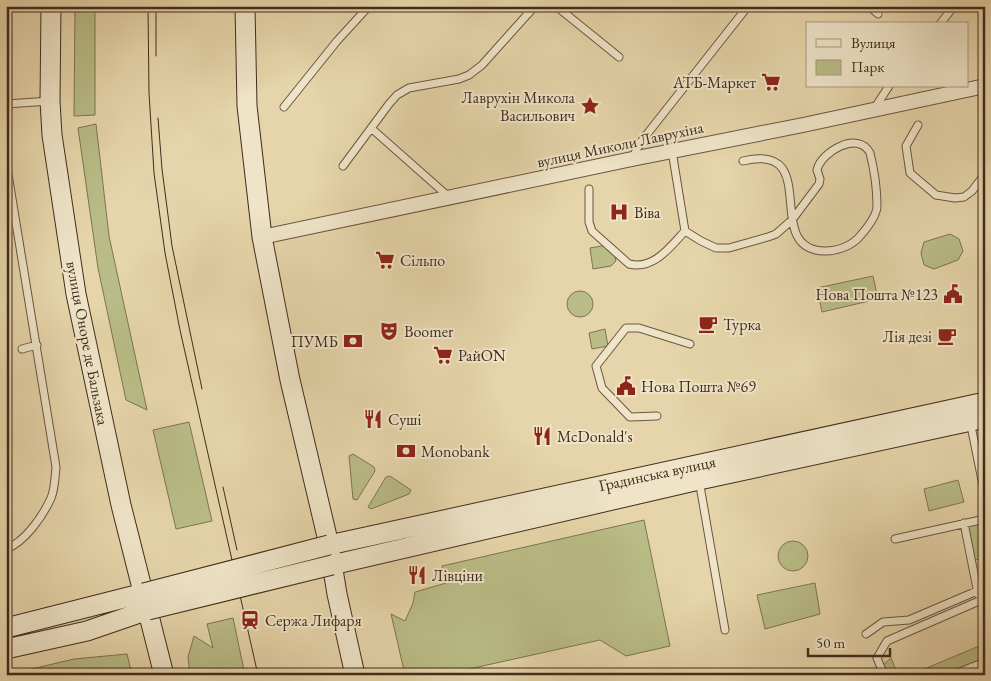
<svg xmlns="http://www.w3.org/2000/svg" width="991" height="681" font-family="'EB Garamond',serif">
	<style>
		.green { fill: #b9bc86; stroke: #7e7452 }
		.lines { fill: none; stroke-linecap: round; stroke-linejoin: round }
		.lane-casing { stroke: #6b5641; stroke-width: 9 }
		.street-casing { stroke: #6b5641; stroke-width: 16 }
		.secondary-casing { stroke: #422c1e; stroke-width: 21 }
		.lane { stroke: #efe4c8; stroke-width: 7 }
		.street { stroke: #efe4c8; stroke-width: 14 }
		.secondary { stroke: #efe4c8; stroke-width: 19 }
		.tram { stroke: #422c1e; stroke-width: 1 }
		.secondary-bridge-casing { stroke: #422c1e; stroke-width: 21; stroke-linecap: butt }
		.secondary-bridge { stroke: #efe4c8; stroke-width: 19 }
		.labels { text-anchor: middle; stroke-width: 4; stroke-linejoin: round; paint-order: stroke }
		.poi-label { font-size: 16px; fill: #422c1e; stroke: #efe4c8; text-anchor: start }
		.street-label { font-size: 16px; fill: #422c1e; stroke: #efe4c8 }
	</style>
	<rect width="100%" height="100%" fill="#e6d5aa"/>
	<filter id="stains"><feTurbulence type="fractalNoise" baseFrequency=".004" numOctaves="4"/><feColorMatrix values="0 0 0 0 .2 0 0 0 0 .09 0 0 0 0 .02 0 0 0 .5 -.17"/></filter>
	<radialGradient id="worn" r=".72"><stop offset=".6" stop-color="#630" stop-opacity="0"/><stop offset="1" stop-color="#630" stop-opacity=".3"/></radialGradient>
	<path class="green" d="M 75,6 L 95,6 L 95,115 L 74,116 Z
		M 96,124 L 109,236 L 147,410 L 126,400 L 98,268 L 78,128 Z
		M 950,234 L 959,239 L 963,251 L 958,260 L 934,269 L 924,265 L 921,253 L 924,242 Z
		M 607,245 L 614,253 L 616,261 L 611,266 L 593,269 L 590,248 Z
		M 873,276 L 878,299 L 822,312 L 817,288 Z
		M567 304a13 13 0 1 1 26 0a13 13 0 1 1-26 0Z
		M 605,329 L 608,346 L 592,349 L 589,333 Z
		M 189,422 L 212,521 L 176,529 L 153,430 Z
		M 353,454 L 374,467 L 375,471 L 357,500 L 353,499 L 349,456 Z
		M 390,476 L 411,490 L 409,494 L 371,509 L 368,507 L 386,477 Z
		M 958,480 L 964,502 L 929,511 L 924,489 Z
		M 644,520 L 670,646 L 626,656 L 600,640 L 442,675 L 405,675 L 391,614 L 405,621 L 413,603 L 415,592 L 446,583 L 442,566 Z
		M 985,522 L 985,558 L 975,560 L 968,525 Z
		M778 556a15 15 0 1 1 30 0a15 15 0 1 1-30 0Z
		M 815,583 L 820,614 L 765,629 L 757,595 Z
		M 233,618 L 245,675 L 190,675 L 188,657 L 194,636 L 213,648 L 207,624 Z
		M 984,644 L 985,675 L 910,675 Z
		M 127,654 L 132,675 L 6,675 L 74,659 Z
		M 891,658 L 898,675 L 872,675 Z"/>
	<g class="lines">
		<g class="lane-casing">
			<path id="lane" d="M 520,6 L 529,13
				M 556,6 L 619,57
				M 869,6 L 878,14
				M 940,24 L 954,6
				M 6,104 L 50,101
				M 284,107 L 337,41 L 369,6
				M 874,109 L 889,86
				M 918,125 L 906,146 L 910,173 L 936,195 L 955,198 L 964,197 L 972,191 L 985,174
				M 371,128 L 449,197
				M 672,151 L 685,231 L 701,241 L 716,248 L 729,248 L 768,237 L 776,234 L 792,220 L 819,184 L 820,179 L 817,170 C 821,152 858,130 870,153 C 874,169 877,189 877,206 C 877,216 867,228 861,235 C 852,246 841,250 827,251 C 759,253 825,141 743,161
				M 632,159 L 640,143 L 748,6
				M 6,162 L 56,467 C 55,476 55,489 51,498 C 43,516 25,542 6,549
				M 343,166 L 389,104 L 397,95 L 409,88 L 459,79 L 469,75 L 482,65 L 535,6
				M 589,189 L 589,222 L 592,231 L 629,264 C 654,270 670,247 685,231
				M 22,349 L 37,345
				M 657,416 L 630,417 L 602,388 L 596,366 L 626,328 L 639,328 L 690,344
				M 970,421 L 985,495
				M 699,480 L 725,630
				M 964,523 L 978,594
				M 895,539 L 985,519
				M 866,634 L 883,622 L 909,620 L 977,591 L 985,591
				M 884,675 L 877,658 L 887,641 L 979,601 L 985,601
				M 952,675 L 985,662"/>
		</g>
		<g class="street-casing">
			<path id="street" d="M 262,237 L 632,159 L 803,125 L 985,86"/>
		</g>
		<g class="secondary-casing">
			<path id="secondary" d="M 51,6 L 50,101 L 52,135 L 76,294 L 121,505 L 164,675
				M 245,6 L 247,106 L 262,237 L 290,380 L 329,545 L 337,594 L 355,675
				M 329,545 L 985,402
				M 332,565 L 699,480 L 985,418
				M 6,628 L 144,593
				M 6,649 L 87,631 L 148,610"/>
		</g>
		<use href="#lane" class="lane"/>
		<use href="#street" class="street"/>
		<use href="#secondary" class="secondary"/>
		<path class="tram" d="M 148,6 L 149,93 L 154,173 L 165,253 L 180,330 L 258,675
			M 156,56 L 156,6
			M 158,118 L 162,169 L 172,246 L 202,389
			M 223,487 L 237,550"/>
		<g class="secondary-bridge-casing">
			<path id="secondary-bridge" d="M 144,593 L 329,545
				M 148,610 L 332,565"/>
		</g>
		<use href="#secondary-bridge" class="secondary-bridge"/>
	</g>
	<defs>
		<g id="supermarket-bare" transform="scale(1.5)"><path d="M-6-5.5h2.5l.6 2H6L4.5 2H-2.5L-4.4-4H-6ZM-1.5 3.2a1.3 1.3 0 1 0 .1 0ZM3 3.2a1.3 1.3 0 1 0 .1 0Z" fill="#8f2418" stroke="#efe4c8" stroke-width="2.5" paint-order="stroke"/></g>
		<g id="sight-bare" transform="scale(1.5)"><path d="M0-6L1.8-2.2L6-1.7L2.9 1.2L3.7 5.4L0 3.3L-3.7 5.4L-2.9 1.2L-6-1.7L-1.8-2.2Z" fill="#8f2418" stroke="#efe4c8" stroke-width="2.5" paint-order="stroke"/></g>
		<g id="hospital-bare" transform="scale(1.5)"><path d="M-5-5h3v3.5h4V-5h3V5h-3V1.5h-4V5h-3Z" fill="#8f2418" stroke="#efe4c8" stroke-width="2.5" paint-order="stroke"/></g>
		<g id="civic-bare" transform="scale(1.5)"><path d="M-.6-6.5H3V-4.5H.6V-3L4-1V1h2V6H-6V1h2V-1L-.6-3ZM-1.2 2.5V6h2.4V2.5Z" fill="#8f2418" stroke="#efe4c8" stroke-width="2.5" paint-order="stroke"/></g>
		<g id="cafe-bare" transform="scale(1.5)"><path d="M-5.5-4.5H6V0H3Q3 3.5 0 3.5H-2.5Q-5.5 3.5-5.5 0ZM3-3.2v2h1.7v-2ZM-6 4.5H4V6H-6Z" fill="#8f2418" stroke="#efe4c8" stroke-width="2.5" paint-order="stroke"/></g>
		<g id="theatre-bare" transform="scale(1.5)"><path d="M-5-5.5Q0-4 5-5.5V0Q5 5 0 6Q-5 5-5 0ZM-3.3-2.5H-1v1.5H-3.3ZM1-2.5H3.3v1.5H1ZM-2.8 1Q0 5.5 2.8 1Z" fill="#8f2418" stroke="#efe4c8" stroke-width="2.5" paint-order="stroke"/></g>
		<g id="bank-bare" transform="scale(1.5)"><path d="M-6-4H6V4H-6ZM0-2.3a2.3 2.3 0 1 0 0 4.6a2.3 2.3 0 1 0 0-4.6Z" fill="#8f2418" stroke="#efe4c8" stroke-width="2.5" paint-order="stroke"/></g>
		<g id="restaurant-bare" transform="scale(1.5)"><path d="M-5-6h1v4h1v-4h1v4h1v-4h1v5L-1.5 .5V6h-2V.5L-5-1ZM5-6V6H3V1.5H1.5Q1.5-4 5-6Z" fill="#8f2418" stroke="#efe4c8" stroke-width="2.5" paint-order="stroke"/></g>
		<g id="station-bare" transform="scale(1.5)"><path d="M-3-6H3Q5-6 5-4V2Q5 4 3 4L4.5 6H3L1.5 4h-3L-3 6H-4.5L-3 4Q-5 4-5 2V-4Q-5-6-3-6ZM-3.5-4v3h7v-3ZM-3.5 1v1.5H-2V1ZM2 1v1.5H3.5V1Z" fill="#8f2418" stroke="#efe4c8" stroke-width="2.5" paint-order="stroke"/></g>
	</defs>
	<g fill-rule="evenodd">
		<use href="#supermarket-bare" x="771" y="82"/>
		<use href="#sight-bare" x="590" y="106"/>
		<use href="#hospital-bare" x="619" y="212"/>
		<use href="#supermarket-bare" x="385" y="260"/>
		<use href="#civic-bare" x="953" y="294"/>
		<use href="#cafe-bare" x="708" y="324"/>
		<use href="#theatre-bare" x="389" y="331"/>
		<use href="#cafe-bare" x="947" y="336"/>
		<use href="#bank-bare" x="353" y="341"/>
		<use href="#supermarket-bare" x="443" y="355"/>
		<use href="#civic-bare" x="626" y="386"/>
		<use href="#restaurant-bare" x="373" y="419"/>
		<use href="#restaurant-bare" x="542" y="436"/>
		<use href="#bank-bare" x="406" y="451"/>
		<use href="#restaurant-bare" x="417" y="575"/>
		<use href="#station-bare" x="250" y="620"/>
	</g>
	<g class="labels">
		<g class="poi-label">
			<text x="756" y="88" text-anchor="end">АТБ-Маркет</text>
			<text x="575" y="103" text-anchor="end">Лаврухін Микола<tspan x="575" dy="18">Васильович</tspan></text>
			<text x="634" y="218">Віва</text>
			<text x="400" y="266">Сільпо</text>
			<text x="938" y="300" text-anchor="end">Нова Пошта №123</text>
			<text x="723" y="330">Турка</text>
			<text x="404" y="337">Boomer</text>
			<text x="932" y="342" text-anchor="end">Лія дезі</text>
			<text x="338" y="347" text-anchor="end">ПУМБ</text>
			<text x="458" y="361">РайON</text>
			<text x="641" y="392">Нова Пошта №69</text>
			<text x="388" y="425">Суші</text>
			<text x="557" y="442">McDonald's</text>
			<text x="421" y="457">Monobank</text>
			<text x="432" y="581">Лівціни</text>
			<text x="265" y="626">Сержа Лифаря</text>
		</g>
		<g class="street-label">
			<text transform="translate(620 144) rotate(-12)" y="6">вулиця Миколи Лаврухіна</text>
			<text transform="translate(88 343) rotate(79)" y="6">вулиця Оноре де Бальзака</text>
			<text transform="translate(657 473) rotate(-12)" y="6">Градинська вулиця</text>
		</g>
	</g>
	<rect width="991" height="681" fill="none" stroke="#e6d5aa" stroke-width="25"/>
	<rect x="8" y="8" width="976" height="666" fill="none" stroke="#422c1e" stroke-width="2.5"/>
	<rect x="12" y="12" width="966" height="656" fill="none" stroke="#422c1e"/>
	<rect x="806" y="22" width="162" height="65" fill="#efe4c8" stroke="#aa9a84"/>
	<rect x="816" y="39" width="25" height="8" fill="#efe4c8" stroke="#aa9a84"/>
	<text x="851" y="48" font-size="15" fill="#422c1e">Вулиця</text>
	<rect x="816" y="60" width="25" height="15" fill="#b9bc86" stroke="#aa9a84"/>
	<text x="851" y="72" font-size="15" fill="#422c1e">Парк</text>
	<path d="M808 648v8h82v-8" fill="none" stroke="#422c1e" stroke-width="2.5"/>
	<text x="816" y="648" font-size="15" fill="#422c1e" stroke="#efe4c8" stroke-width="4" paint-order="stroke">50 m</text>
	<rect width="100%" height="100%" filter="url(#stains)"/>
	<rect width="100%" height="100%" fill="url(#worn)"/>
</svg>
